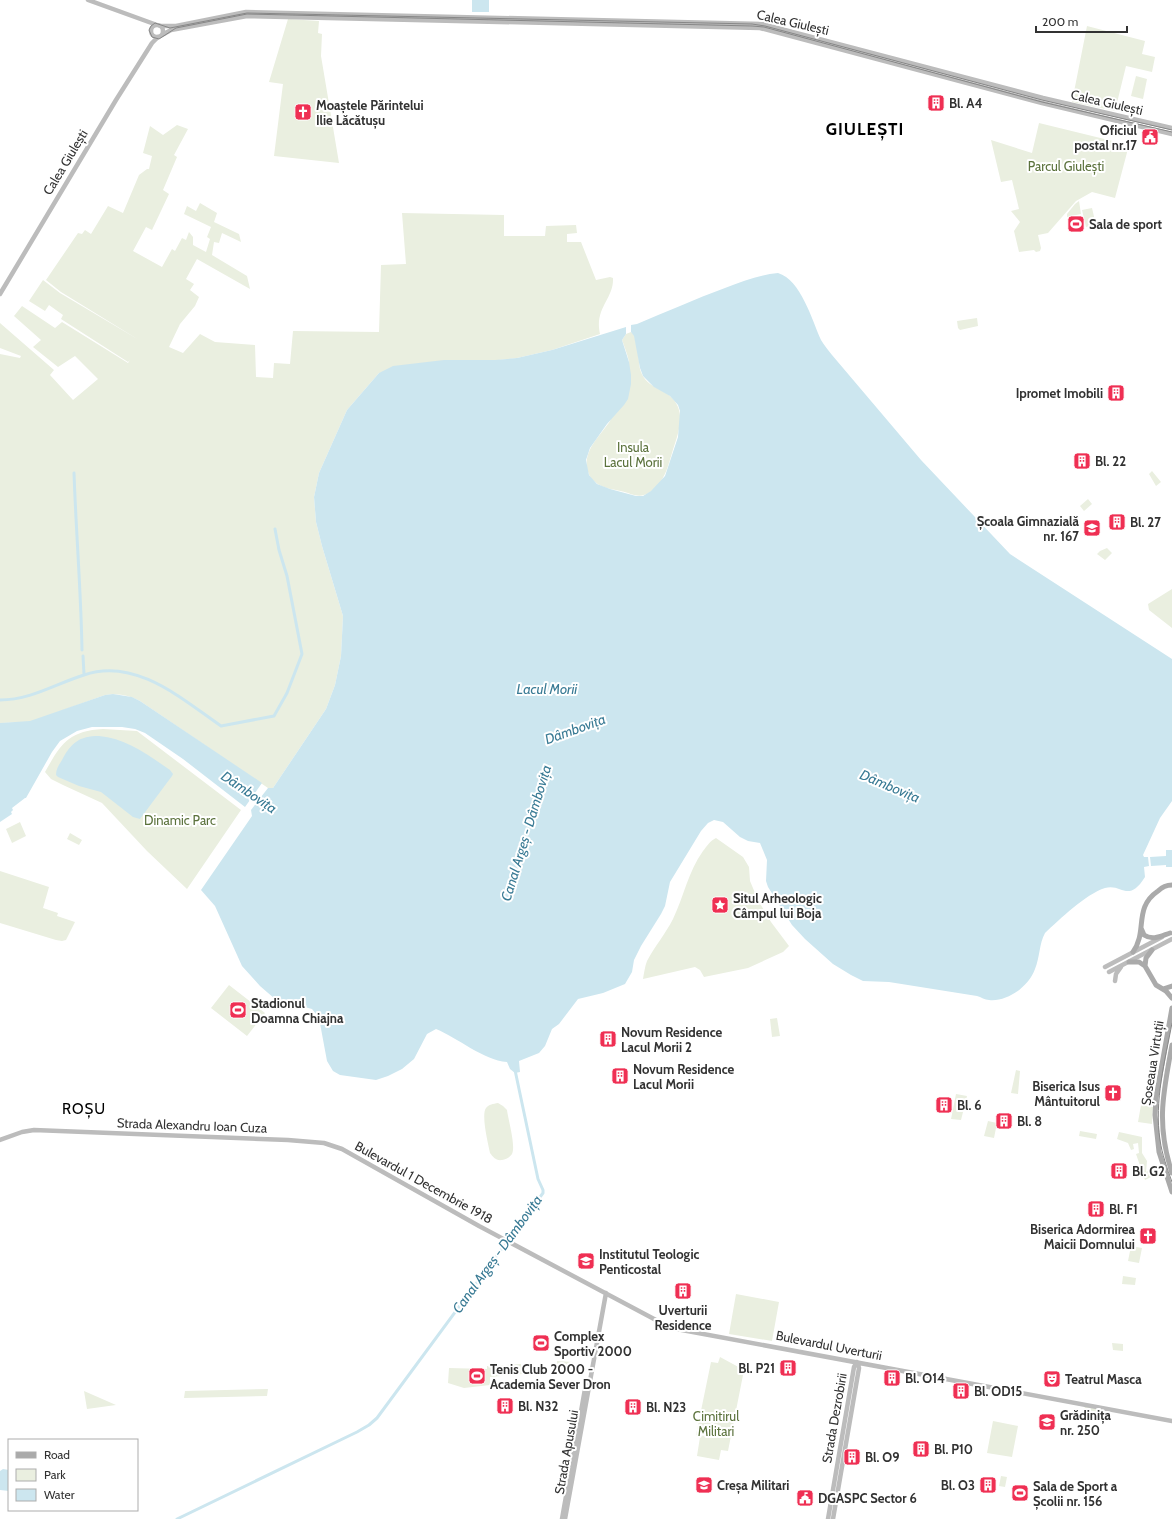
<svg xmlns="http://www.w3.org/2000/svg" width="1172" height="1519" font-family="Cabin,sans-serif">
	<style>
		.green { fill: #eaefe0 }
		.water { fill: #cce6ef }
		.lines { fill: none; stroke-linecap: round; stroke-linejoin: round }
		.canal { stroke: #cce6ef; stroke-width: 3 }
		.river { stroke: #cce6ef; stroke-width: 5.5 }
		.secondary { stroke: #bcbcbc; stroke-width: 4.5 }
		.primary { stroke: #aaa; stroke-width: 5 }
		.tram { stroke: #878787; stroke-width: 1 }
		.labels { text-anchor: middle; stroke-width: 4; stroke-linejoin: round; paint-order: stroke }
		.street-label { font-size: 13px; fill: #323232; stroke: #fff }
		.poi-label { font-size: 13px; font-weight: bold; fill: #323232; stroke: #fff; text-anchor: start }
		.park-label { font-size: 13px; fill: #5b723c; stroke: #fff }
		.water-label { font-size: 14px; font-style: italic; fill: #387a94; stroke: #fff }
		.quarter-label { font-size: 15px; letter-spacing: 1px; fill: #000; stroke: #fff }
		.district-label { font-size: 17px; font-weight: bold; letter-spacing: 1px; fill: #000; stroke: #fff }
	</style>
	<rect width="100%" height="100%" fill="#fff"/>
	<path class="green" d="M 288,19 L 319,21 L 318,33 L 322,34 L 321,56 L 339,163 L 274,156 L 283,84 L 269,82 Z
		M 1087,26 L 1145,41 L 1142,54 L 1155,57 L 1152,72 L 1126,66 L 1115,111 L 1072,102 Z
		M 1136,76 L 1147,79 L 1143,99 L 1131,96 Z
		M 1039,123 L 1129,145 L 1115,198 L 1092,192 L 1076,201 L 1048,233 L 1038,235 L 1041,248 L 1040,251 L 1036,252 L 1034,250 L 1019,252 L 1014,231 L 1020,222 L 1011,211 L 1019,209 L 1012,180 L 1001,182 L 991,140 L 1032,153 Z
		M 177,125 L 188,129 L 174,155 L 177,157 L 163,190 L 169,194 L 152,230 L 146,227 L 133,251 L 162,267 L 172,249 L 175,251 L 182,238 L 186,240 L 189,232 L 193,237 L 193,245 L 206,252 L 210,239 L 207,237 L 211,227 L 184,214 L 187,206 L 196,211 L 200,203 L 217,213 L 214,222 L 239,234 L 241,242 L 222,233 L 219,243 L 214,242 L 212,255 L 247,276 L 250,289 L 197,259 L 186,279 L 194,284 L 190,290 L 199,297 L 195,306 L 180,324 L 169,347 L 183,353 L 200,334 L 215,342 L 255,345 L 256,377 L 273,378 L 274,363 L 290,364 L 293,331 L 379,332 L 381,265 L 406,264 L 402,213 L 504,215 L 504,236 L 545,236 L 546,226 L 576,225 L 577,233 L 567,234 L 567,242 L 581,242 L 596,280 L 610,277 L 613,278 C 614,299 594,308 600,334 L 552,350 L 517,358 L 379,373 L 347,410 L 319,473 L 314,497 L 316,522 L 322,546 L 343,616 L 341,656 L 335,685 L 326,709 L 273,788 L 268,788 L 140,701 C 129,695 118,693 105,695 L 30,722 L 0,723 L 0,354 L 20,358 L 21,356 L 0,348 L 0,323 L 54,370 L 50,375 L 73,400 L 98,379 L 75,356 L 58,367 L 33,347 L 41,340 L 14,316 L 22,306 L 55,328 L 62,322 L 128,363 L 130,360 L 128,362 L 61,319 L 63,315 L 49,305 L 45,311 L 29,301 L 43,280 L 60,293 L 139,340 L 61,292 L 46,280 L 78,233 L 82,234 L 85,230 L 91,234 L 108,206 L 123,213 L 139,175 L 147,169 L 149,169 L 152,156 L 143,153 L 150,126 L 163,135 Z
		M 1079,201 L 1081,214 L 1067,217 L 1067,214 L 1075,204 Z
		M 1092,208 L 1096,225 L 1086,227 L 1082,210 Z
		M 977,318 L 978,326 L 960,330 L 958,328 L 957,321 Z
		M 631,332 C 641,339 637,362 641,372 C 647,388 664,388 673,399 C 687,415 677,436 672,453 C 668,466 666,476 657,486 C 647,496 641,498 628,493 C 617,489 603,490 594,481 C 590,478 588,473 587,468 C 584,449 601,435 610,421 C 613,415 628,370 629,363 C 629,359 624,345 622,340 L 626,334 Z
		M 1152,471 L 1161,482 L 1156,486 L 1149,474 Z
		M 1088,499 L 1092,504 L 1084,511 L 1080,506 Z
		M 1107,548 L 1112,553 L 1105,560 L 1097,554 L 1100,551 Z
		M 1172,589 L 1172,628 L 1149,610 L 1148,604 Z
		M 103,729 L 137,731 L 241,810 L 187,889 L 147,851 L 102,803 L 63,785 L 51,779 L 45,772 C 61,744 68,731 103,729 Z
		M 20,822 L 26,836 L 12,843 L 6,829 Z
		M 70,833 L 82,840 L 79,845 L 67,839 Z
		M 716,838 L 743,857 L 749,867 L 750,881 L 758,900 L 771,922 L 789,946 L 783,952 L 748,968 L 704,977 L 700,970 L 695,967 L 643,979 C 644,973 645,966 647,961 C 655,946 666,933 673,919 C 684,896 688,872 703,851 C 707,846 710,841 716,838 Z
		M 0,871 L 49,887 L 43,908 L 58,913 L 57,916 L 75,922 L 66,940 L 62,941 L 56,940 L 0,923 Z
		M 229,985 L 265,1013 L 247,1036 L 211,1008 Z
		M 777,1018 L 780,1036 L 772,1037 L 770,1019 Z
		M 1016,1070 L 1020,1071 L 1018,1094 L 1011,1093 Z
		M 956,1094 L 967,1096 L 961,1120 L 951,1119 Z
		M 498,1103 L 503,1106 L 507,1110 C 508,1119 516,1146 512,1154 C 510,1157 506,1160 502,1160 C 496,1161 493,1157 490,1153 C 488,1143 481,1115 486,1108 C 489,1104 493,1104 498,1103 Z
		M 1141,1105 L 1153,1107 L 1152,1124 L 1138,1122 Z
		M 988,1121 L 997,1123 L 994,1138 L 984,1136 Z
		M 1080,1131 L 1097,1134 L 1096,1139 L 1079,1136 Z
		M 1119,1132 L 1142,1137 L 1142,1153 L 1147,1161 L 1146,1172 L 1148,1171 L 1151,1177 L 1145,1180 L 1136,1154 L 1139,1153 L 1138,1143 L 1133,1144 L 1134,1149 L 1131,1150 L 1128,1143 L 1117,1139 Z
		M 1131,1246 L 1142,1248 L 1139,1263 L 1128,1261 Z
		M 1123,1276 L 1136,1278 L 1135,1285 L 1122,1284 Z
		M 736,1294 L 779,1302 L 772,1341 L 729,1334 Z
		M 1112,1343 L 1123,1344 L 1123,1351 L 1113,1350 Z
		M 720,1357 L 744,1370 L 728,1451 L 721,1450 L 719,1460 L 697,1456 L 700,1437 L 696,1435 L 711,1362 L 718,1363 Z
		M 557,1361 L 573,1362 L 572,1370 L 557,1369 Z
		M 521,1364 L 522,1374 L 490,1377 L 490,1385 L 464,1388 L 448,1383 L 449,1368 L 487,1369 L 487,1366 Z
		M 268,1389 L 267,1396 L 184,1398 L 185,1391 Z
		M 84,1391 L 116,1405 L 87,1409 Z
		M 1085,1406 L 1100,1409 L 1098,1420 L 1083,1417 Z
		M 993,1421 L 1018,1426 L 1012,1457 L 987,1453 Z
		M 1001,1476 L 1007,1477 L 1005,1487 L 999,1486 Z"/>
	<path class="water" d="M 472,0 L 489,0 L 489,12 L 472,12 Z
		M 778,273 C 801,280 812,320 821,340 C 824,345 828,350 832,355 L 921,460 L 1010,554 L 1172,659 L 1172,801 L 1160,818 L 1143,855 L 1144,857 L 1148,857 L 1149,866 L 1144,867 L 1145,877 C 1128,904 1122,883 1105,888 C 1086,894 1060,919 1045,933 C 1039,944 1040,957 1035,969 C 1029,986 1008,1002 989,1000 C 985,1000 981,997 977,996 L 889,982 L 863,981 L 851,975 L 833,964 L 805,939 L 792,925 L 768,887 L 766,881 L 767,860 L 760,843 L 748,841 L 740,837 L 723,822 L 714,820 L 708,823 L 701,831 L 670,882 L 665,906 L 661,914 L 641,946 L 634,960 L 632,972 L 625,984 L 603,993 L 578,999 L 559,1024 L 552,1029 L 545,1046 L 539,1053 L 519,1061 L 520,1072 L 515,1073 L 510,1069 L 507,1062 C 483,1060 458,1038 436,1029 L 427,1034 L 414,1059 L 402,1069 L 388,1076 L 376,1080 L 340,1075 L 333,1071 L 327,1061 L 319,1018 L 312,1009 L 275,999 L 260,986 L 242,966 L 215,906 L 201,890 L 252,816 L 251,810 L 268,788 L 273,788 L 326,709 L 335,685 L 341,656 L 343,616 L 322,546 L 316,522 L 314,497 L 319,473 L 347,410 L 379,373 L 393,366 L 444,360 L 495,360 L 517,358 L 552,350 L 626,327 L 626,334 L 622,340 L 629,362 L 631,375 L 631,384 L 628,399 L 624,405 L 607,424 L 590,448 L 586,460 L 589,475 L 597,484 L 610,489 L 636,496 L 643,496 L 651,491 L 665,476 L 678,437 L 680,411 L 678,405 L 670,396 L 654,387 L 643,376 L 640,368 L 634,336 L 631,332 L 631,325 L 637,324 C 666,312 695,299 725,288 C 743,281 759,275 778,273 Z
		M 113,694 L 132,697 L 140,701 L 262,783 L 245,807 L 183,759 L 145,733 L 135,729 L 122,727 L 92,727 L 77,731 L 60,741 L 52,752 L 26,798 L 25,798 L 12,808 L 13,810 L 11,812 L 12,814 L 0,822 L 0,723 L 30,721 L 105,695 Z
		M 99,736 C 126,738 148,755 170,770 L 173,774 L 172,776 L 140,819 L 133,817 L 101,792 L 79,786 L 58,777 L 56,775 C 56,769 59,765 62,760 C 71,743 79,736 99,736 Z
		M 1166,850 L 1172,850 L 1172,867 L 1166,867 L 1166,865 L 1151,866 L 1150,857 L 1166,856 Z
		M 3,1469 L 9,1470 L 9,1491 L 0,1490 L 0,1471 Z"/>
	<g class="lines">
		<path class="canal" d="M 74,473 C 76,532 81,591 82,650
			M 83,656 L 84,674
			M 0,700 C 31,700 55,684 84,675 C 135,657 182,699 221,726 L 274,716 L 287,693 L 302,654 L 287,576 L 279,550 L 275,529
			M 177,1519 L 357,1432 L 369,1425 L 377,1418 L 543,1193 L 543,1190 L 538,1179 L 515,1070"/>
		<path class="river" d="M 248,792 L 264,802"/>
		<path class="secondary" d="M 88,0 L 157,25
			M151 31a6 6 0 1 1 12 0a6 6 0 1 1-12 0Z
			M 160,26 L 176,26 L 246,12 L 762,24 L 1043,98 L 1172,128
			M 162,35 L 171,30 L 247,16 L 760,28 L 1042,103 L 1172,134
			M 0,294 L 116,100 L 152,43 L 158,37
			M 1105,967 L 1162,937
			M 1109,972 L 1172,939
			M 1115,981 L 1116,974 L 1121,967
			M 0,1140 L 22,1132 L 34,1130 L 288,1140 L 324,1143 L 342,1149 L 479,1226 L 671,1328 L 1172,1421
			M 562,1519 L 585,1389 L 588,1390
			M 565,1519 L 606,1293
			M 828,1519 L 854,1367 L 857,1362
			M 833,1519 L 859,1368 L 857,1362"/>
		<path class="primary" d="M 1141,928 L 1144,935 C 1153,941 1161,936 1170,933
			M 1152,950 L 1146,958 L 1145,966 L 1156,985 L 1166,991 L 1172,998
			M 1133,952 C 1148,931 1133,908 1158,891 C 1162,887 1166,885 1172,885
			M 1129,962 L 1139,962 L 1145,966
			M 1163,989 L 1172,986
			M 1172,1008 L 1156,1098 L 1155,1115 L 1159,1152 L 1172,1192
			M 1172,1045 C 1163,1094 1156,1124 1172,1173"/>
		<path class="tram" d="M 1172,130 L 1042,100 L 765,26 L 752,24 L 247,13 L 170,28 L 155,23 L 151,26 L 149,30 L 152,37 L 159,39 L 176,28 L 247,14 L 752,26 L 764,27 L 1042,102 L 1172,132
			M 1172,1023 C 1165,1061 1154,1101 1160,1140 C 1162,1154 1167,1168 1172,1182"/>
	</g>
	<defs>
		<g id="building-square" transform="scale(0.9)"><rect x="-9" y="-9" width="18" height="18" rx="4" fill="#ef2f53" stroke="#fff"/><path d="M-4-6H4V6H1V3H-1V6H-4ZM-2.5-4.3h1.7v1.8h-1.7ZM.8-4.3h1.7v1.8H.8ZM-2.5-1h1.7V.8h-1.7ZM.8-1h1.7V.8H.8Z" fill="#fff"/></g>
		<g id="church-square" transform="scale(0.9)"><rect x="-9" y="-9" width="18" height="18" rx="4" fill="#ef2f53" stroke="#fff"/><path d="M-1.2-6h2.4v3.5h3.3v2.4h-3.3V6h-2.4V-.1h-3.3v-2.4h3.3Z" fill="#fff"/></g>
		<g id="civic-square" transform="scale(0.9)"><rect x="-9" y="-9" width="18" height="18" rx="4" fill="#ef2f53" stroke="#fff"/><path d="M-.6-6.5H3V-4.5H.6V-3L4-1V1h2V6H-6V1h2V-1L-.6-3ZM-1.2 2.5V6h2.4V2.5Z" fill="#fff"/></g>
		<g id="stadium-square" transform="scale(0.9)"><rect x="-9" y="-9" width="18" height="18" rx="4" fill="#ef2f53" stroke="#fff"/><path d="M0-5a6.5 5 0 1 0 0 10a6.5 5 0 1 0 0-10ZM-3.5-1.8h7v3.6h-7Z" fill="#fff"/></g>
		<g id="school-square" transform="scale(0.9)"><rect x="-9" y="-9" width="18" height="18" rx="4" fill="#ef2f53" stroke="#fff"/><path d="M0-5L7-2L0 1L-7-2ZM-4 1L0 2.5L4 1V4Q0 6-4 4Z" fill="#fff"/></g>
		<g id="sight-square" transform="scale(0.9)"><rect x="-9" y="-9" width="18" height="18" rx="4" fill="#ef2f53" stroke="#fff"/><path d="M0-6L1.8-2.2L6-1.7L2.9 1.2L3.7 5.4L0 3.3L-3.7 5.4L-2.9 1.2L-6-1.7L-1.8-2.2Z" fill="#fff"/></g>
		<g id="university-square" transform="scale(0.9)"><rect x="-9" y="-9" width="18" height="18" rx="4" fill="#ef2f53" stroke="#fff"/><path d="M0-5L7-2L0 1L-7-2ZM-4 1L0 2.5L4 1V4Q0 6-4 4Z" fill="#fff"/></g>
		<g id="theatre-square" transform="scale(0.9)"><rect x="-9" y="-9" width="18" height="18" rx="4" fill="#ef2f53" stroke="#fff"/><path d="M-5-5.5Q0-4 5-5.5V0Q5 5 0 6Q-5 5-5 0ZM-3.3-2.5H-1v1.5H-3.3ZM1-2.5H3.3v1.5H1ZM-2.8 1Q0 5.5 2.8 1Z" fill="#fff"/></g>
	</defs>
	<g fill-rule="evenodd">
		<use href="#building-square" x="936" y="103"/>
		<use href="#church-square" x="303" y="112"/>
		<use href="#civic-square" x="1150" y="137"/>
		<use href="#stadium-square" x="1076" y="224"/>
		<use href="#building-square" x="1116" y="393"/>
		<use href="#building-square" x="1082" y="461"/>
		<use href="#building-square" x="1117" y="522"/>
		<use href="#school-square" x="1092" y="528"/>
		<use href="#sight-square" x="720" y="905"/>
		<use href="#stadium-square" x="238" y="1010"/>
		<use href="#building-square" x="608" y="1039"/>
		<use href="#building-square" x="620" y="1076"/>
		<use href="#church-square" x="1113" y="1093"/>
		<use href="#building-square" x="944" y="1105"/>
		<use href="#building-square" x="1004" y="1121"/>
		<use href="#building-square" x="1119" y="1171"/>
		<use href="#building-square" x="1096" y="1209"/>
		<use href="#church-square" x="1148" y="1236"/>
		<use href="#university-square" x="586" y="1261"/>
		<use href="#building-square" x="683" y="1291"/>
		<use href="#stadium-square" x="541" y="1343"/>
		<use href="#building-square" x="788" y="1368"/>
		<use href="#stadium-square" x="477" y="1376"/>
		<use href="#building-square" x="892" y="1378"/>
		<use href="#theatre-square" x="1052" y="1379"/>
		<use href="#building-square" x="961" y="1391"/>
		<use href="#building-square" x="505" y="1406"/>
		<use href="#building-square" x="633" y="1407"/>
		<use href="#school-square" x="1047" y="1422"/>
		<use href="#building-square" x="921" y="1449"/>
		<use href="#building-square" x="852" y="1457"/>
		<use href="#school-square" x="704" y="1485"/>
		<use href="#building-square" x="988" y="1485"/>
		<use href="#stadium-square" x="1020" y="1493"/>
		<use href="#civic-square" x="805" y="1498"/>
	</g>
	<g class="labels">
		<g class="street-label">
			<text transform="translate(793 22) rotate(13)" y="5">Calea Giulești</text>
			<text transform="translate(1107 102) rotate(13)" y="5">Calea Giulești</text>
			<text transform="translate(65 162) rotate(-59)" y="5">Calea Giulești</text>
			<text transform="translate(1152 1063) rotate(-81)" y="5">Șoseaua Virtuții</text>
			<text transform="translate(192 1125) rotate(2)" y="5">Strada Alexandru Ioan Cuza</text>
			<text transform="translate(424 1182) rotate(29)" y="5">Bulevardul 1 Decembrie 1918</text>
			<text transform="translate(829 1345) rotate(11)" y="5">Bulevardul Uverturii</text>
			<text transform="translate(834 1418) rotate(-80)" y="5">Strada Dezrobirii</text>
			<text transform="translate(566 1452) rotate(-80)" y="5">Strada Apusului</text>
		</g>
		<g class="poi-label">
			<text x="949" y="108">Bl. A4</text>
			<text x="316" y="110">Moaștele Părintelui<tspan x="316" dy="15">Ilie Lăcătușu</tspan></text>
			<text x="1137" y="135" text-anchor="end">Oficiul<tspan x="1137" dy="15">postal nr.17</tspan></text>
			<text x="1089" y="229">Sala de sport</text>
			<text x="1103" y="398" text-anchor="end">Ipromet Imobili</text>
			<text x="1095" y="466">Bl. 22</text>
			<text x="1079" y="526" text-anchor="end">Școala Gimnazială<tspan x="1079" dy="15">nr. 167</tspan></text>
			<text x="1130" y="527">Bl. 27</text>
			<text x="733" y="903">Situl Arheologic<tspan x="733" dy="15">Câmpul lui Boja</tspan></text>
			<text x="251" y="1008">Stadionul<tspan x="251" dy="15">Doamna Chiajna</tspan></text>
			<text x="621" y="1037">Novum Residence<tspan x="621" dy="15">Lacul Morii 2</tspan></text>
			<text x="633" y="1074">Novum Residence<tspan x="633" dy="15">Lacul Morii</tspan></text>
			<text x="1100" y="1091" text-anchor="end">Biserica Isus<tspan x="1100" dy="15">Mântuitorul</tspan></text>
			<text x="957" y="1110">Bl. 6</text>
			<text x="1017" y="1126">Bl. 8</text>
			<text x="1132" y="1176">Bl. G2</text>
			<text x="1109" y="1214">Bl. F1</text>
			<text x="1135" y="1234" text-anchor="end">Biserica Adormirea<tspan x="1135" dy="15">Maicii Domnului</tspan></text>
			<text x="599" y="1259">Institutul Teologic<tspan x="599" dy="15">Penticostal</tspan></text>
			<text x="683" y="1315" text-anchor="middle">Uverturii<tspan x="683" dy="15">Residence</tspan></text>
			<text x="554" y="1341">Complex<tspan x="554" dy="15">Sportiv 2000</tspan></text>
			<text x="775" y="1373" text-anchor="end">Bl. P21</text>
			<text x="490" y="1374">Tenis Club 2000 -<tspan x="490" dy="15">Academia Sever Dron</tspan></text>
			<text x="905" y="1383">Bl. O14</text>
			<text x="1065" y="1384">Teatrul Masca</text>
			<text x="974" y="1396">Bl. OD15</text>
			<text x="518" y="1411">Bl. N32</text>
			<text x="646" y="1412">Bl. N23</text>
			<text x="1060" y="1420">Grădinița<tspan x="1060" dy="15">nr. 250</tspan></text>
			<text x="934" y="1454">Bl. P10</text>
			<text x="865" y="1462">Bl. O9</text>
			<text x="717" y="1490">Creșa Militari</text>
			<text x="975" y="1490" text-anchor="end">Bl. O3</text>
			<text x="1033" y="1491">Sala de Sport a<tspan x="1033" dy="15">Școlii nr. 156</tspan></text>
			<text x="818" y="1503">DGASPC Sector 6</text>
		</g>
		<g class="park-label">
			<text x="1066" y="171">Parcul Giulești</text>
			<text x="633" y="452">Insula<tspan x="633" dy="15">Lacul Morii</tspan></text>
			<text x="180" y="825">Dinamic Parc</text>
			<text x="716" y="1421">Cimitirul<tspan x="716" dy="15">Militari</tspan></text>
		</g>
		<g class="water-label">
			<text x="547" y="694">Lacul Morii</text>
			<text transform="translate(575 729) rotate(-20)" y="5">Dâmbovița</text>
			<text transform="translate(890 786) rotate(23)" y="5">Dâmbovița</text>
			<text transform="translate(249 792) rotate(34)" y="5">Dâmbovița</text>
			<text transform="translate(526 833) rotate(-73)" y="5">Canal Argeș - Dâmbovița</text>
			<text transform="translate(497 1254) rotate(-54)" y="5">Canal Argeș - Dâmbovița</text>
		</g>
		<g class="quarter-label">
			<text x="84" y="1114">ROȘU</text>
		</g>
		<g class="district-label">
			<text x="865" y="135">GIULEȘTI</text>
		</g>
	</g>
	<rect x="8" y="1439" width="130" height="72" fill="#ffffff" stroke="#adadad"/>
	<rect x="16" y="1452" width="20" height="6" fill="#aaaaaa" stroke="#adadad"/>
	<text x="44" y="1459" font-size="12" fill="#323232">Road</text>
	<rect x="16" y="1469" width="20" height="12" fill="#eaefe0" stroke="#adadad"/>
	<text x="44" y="1479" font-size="12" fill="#323232">Park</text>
	<rect x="16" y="1489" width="20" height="12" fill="#cce6ef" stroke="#adadad"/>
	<text x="44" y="1499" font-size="12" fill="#323232">Water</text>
	<path d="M1036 26v6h91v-6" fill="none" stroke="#323232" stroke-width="2"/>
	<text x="1042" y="26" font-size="12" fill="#323232" stroke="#ffffff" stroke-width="3" paint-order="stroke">200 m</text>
</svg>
